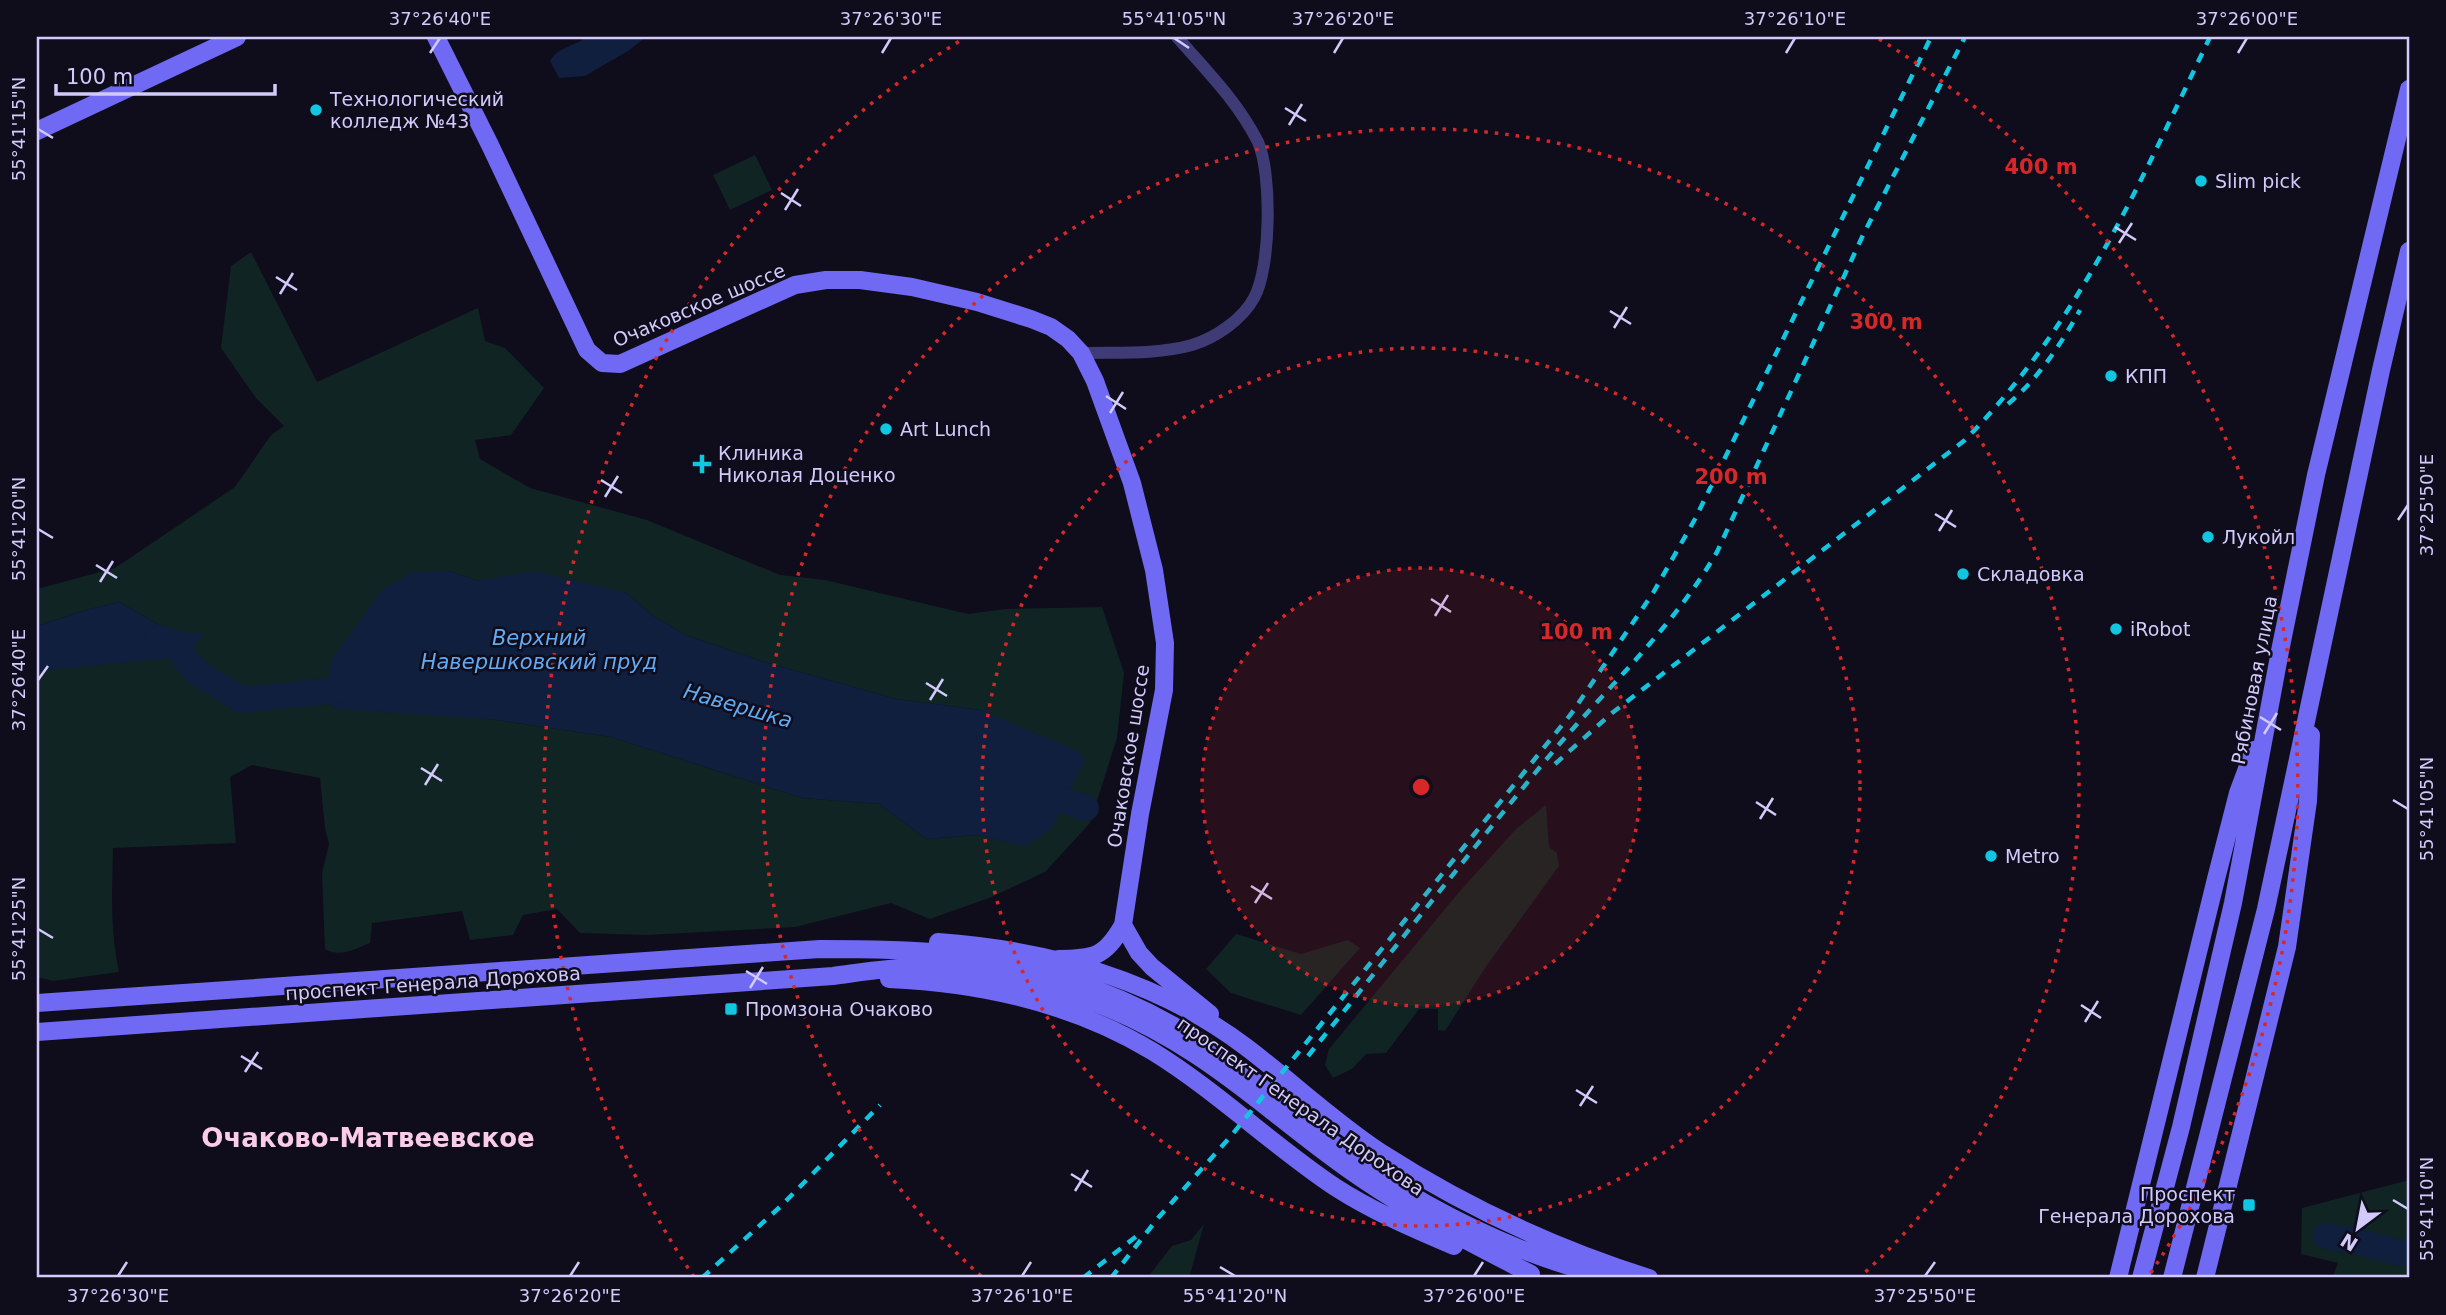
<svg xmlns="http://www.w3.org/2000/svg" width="2446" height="1315" font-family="'DejaVu Sans',sans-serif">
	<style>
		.green { fill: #102424; fill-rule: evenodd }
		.water { fill: #0f1f3d }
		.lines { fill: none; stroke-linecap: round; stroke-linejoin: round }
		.river { stroke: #0f1f3d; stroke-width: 26 }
		.street { stroke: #3f3b77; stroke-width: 12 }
		.secondary { stroke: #7069f4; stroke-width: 18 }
		.rail { stroke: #11c6e0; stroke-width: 4.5; stroke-dasharray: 10 9; stroke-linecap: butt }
		.ticks { fill: none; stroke: #d1cafb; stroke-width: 2.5 }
		.ring { fill: none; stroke: #d62828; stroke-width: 3.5; stroke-dasharray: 3.5 7 }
		.poi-dot { fill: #11c6e0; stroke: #0f0c1b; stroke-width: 2.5 }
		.labels { text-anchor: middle; stroke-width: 5; stroke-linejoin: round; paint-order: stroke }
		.poi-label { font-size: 19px; fill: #d1cafb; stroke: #0f0c1b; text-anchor: start }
		.street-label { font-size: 19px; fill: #d1cafb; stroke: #0f0c1b }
		.water-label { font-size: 21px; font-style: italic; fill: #60abf3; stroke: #0f0c1b }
		.district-label { font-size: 26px; font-weight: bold; fill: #fbcce9; stroke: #0f0c1b }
		.centre { fill: #d62828; stroke: #0f0c1b; stroke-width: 3.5 }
		.ring-label { font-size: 21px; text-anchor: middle; font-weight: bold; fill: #d62828; stroke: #0f0c1b; stroke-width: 5; stroke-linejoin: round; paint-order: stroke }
		.neatline { fill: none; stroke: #d1cafb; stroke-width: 2.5 }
		.ticks-label { font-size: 18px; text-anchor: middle; fill: #d1cafb }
	</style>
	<rect width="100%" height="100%" fill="#0f0c1b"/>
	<path class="green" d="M 755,155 L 772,190 L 730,210 L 713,175 Z
		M 251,252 L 317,382 L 478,308 L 485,341 L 505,348 L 544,388 L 511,435 L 475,440 L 480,459 L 530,488 L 647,520 L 780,575 L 825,580 L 968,614 L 1005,609 L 1102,607 L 1124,673 L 1117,738 L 1090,823 L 1045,872 L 989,898 L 930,919 L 891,903 L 795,927 L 646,935 L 580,933 L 557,909 L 523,915 L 513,935 L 470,940 L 462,911 L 372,923 L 370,943 C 355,949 340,958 325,949 L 322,873 L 329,844 L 325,828 L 320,778 L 252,765 L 230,777 L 236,843 L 113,848 C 112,889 110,931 119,972 L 53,981 L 37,977 L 37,671 L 85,665 L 204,633 L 174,633 L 119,602 L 86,610 L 37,626 L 37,589 L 115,568 L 235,487 L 271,435 L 284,426 L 256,398 L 221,348 L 231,266 ZM 449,571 L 478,581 L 627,593 L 653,616 L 686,635 L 761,661 L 896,699 L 981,710 L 1025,845 L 977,835 L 926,839 L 879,804 L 802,798 L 611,737 L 489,719 Z
		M 1546,805 L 1549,847 L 1557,853 L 1559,866 L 1485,968 L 1445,1031 L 1438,1030 L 1438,1009 L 1419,1009 L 1386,1053 L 1366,1054 L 1352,1069 L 1333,1078 L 1325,1065 L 1329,1049 L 1460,891 L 1516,829 Z
		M 1236,934 L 1301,954 L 1348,940 L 1360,948 L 1301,1015 L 1231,993 L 1206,969 Z
		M 2409,1180 L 2409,1278 L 2332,1278 L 2338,1263 L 2301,1254 L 2302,1208 Z
		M 1204,1224 L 1189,1278 L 1147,1278 L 1172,1246 L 1191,1240 Z"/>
	<path class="water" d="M 586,37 L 646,37 L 628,51 L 585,76 L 559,78 L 550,61 C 559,46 574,47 586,37 Z
		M 449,571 L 478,581 L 534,571 L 627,593 L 653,616 L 686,635 L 761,661 L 896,699 L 981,710 L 1077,751 L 1085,760 L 1051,829 L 1025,846 L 977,835 L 926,839 L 879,804 L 802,798 L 611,737 L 489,719 L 337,709 L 324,700 L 331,661 L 382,590 L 413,572 Z
		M 119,602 L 174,633 L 205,633 L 183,657 L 37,671 L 37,626 L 86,610 Z"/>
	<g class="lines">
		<path class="river" d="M 157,638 L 180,645 L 183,657 L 199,674 L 242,700 L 359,688
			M 1032,789 L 1086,808
			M 2326,1236 L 2360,1242 L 2400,1253 L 2409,1251"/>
		<path class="street" d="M 1081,353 C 1117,352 1156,355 1192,345 C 1215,338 1242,320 1254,298 C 1271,268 1272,173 1258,142 C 1238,102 1206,70 1177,37"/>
		<path class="secondary" d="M 436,37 L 490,145 L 587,350 L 602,363 L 620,364 L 795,285 L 826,280 L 860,280 L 912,287 L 977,302 L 1031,319 L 1051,327 L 1068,339 L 1081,353 L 1095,381 L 1132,483 L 1154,570 L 1165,643 L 1164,690 L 1140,814 L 1123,925 C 1105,957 1094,959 1058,959
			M 37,131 L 237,37
			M 1123,925 L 1139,953 L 1152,967 L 1210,1014
			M 938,942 C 1048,950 1157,980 1246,1047 C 1291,1081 1333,1121 1380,1152 C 1464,1206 1554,1248 1649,1278
			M 889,979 C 981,983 1072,1003 1152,1051 C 1217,1091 1272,1145 1335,1187 C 1372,1211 1414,1229 1454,1246
			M 37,1003 L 820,949 C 861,949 902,949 942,953 C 1021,961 1104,986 1174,1026 C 1231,1058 1279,1103 1331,1142 C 1415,1204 1510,1253 1611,1278
			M 37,1032 L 833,976 C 863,972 892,967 922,967 C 1018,969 1116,1002 1196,1055 C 1253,1092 1304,1140 1361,1178 C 1415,1215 1473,1244 1531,1274
			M 2118,1278 L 2216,879 L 2238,793 L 2254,750
			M 2141,1278 L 2181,1127 L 2233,903 L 2280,651 L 2316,475 L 2409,89
			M 2172,1278 L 2266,909 L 2381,370 L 2409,251
			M 2205,1278 L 2287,947 L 2308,801 L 2311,735"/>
		<path class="rail" d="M 2008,404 C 2038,379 2061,344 2080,310
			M 1555,764 L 1612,713 L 1965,440 C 2080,323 2140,182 2210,37
			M 1308,1056 C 1387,958 1465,858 1545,761 C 1603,691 1671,631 1717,552 L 1863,235 L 1965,37
			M 702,1278 L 781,1206 L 880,1105
			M 1083,1278 L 1138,1235
			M 1111,1278 L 1158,1218 L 1231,1136 L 1571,714 L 1653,593 L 1695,519 L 1931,37"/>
	</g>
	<path class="ticks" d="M 1174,38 L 1189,48M 430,53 L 440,38M 882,53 L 891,38M 1334,53 L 1343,38M 1786,53 L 1795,38M 2238,53 L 2247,38M 1285,108 L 1306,121M 1289,125 L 1302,104M 38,129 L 53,138M 781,193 L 801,206M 785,210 L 798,189M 2115,227 L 2136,240M 2119,243 L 2132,223M 276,277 L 297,290M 280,294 L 293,273M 1610,311 L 1631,324M 1614,328 L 1627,307M 1106,396 L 1126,409M 1110,413 L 1123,392M 601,480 L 622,493M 605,497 L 618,476M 1935,514 L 1956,527M 2398,520 L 2408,505M 38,529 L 53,538M 1939,531 L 1952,510M 96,565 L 117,578M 100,582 L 113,561M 1431,599 L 1451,612M 1435,616 L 1448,595M 38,680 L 48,666M 926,683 L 947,696M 930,700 L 943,679M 2260,717 L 2281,730M 2264,734 L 2277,713M 421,768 L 442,781M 425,785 L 438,764M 2393,800 L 2408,809M 1756,802 L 1776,815M 1760,819 L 1773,798M 1251,886 L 1272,899M 1255,903 L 1268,883M 38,929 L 53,938M 746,971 L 767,984M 750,988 L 763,967M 2081,1005 L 2101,1018M 2085,1022 L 2098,1001M 241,1056 L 262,1069M 245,1072 L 258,1052M 1576,1090 L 1597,1103M 1580,1106 L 1593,1086M 1071,1174 L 1092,1187M 1075,1191 L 1088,1170M 2393,1200 L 2408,1209M 1220,1267 L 1235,1276M 118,1276 L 127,1262M 570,1276 L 579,1262M 1022,1276 L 1031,1262M 1474,1276 L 1483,1262M 1925,1276 L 1935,1262"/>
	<circle cx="1421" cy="787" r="219" fill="#d62828" fill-opacity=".12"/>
	<g class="ring">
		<circle cx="1421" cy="787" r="219"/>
		<circle cx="1421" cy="787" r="439"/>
		<path d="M981 1276A658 658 0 1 1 1861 1276"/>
		<path d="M694 1277A877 877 0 0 1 963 39M1879 39A877 877 0 0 1 2148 1277"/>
	</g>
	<g class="poi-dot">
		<circle cx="316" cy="110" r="7"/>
		<circle cx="2201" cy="181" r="7"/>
		<circle cx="2111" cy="376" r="7"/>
		<circle cx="886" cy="429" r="7"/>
		<path d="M698.5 453.5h7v7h7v7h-7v7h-7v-7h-7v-7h7z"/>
		<circle cx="2208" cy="537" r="7"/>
		<circle cx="1963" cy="574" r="7"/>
		<circle cx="2116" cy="629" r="7"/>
		<circle cx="1991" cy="856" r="7"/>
		<rect x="724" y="1002" width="14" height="14" rx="3.5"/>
		<rect x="2242" y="1198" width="14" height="14" rx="3.5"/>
	</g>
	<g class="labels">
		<g class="poi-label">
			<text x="330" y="106">Технологический<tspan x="330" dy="22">колледж №43</tspan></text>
			<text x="2215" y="188">Slim pick</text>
			<text x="2125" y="383">КПП</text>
			<text x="900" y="436">Art Lunch</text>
			<text x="718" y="460">Клиника<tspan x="718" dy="22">Николая Доценко</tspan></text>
			<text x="2222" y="544">Лукойл</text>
			<text x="1977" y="581">Складовка</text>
			<text x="2130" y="636">iRobot</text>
			<text x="2005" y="863">Metro</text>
			<text x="745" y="1016">Промзона Очаково</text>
			<text x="2235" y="1201" text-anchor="end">Проспект<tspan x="2235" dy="22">Генерала Дорохова</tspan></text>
		</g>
		<g class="street-label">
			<text transform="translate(699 305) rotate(-23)" y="7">Очаковское шоссе</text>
			<text transform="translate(2254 680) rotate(-79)" y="7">Рябиновая улица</text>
			<text transform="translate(1128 756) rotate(-81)" y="7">Очаковское шоссе</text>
			<text transform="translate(433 983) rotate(-4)" y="7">проспект Генерала Дорохова</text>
			<text transform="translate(1301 1106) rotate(35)" y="7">проспект Генерала Дорохова</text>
		</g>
		<g class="water-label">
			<text x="539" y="645">Верхний<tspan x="539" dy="24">Навершковский пруд</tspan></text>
			<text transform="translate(738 706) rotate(16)" y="7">Навершка</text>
		</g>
		<g class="district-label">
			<text x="368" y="1147">Очаково-Матвеевское</text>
		</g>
	</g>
	<circle cx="1421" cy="787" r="10" class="centre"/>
	<g class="ring-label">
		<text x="2041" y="174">400 m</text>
		<text x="1886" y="329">300 m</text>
		<text x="1731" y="484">200 m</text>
		<text x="1576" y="639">100 m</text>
	</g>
	<rect width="2446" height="1315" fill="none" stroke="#0f0c1b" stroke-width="77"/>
	<g transform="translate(2358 1228) rotate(212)" stroke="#0f0c1b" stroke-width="5" paint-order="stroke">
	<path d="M0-5L12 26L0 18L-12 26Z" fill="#d1cafb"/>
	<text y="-10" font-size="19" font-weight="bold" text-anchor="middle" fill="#d1cafb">N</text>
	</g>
	<path d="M56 84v10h219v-10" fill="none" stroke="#d1cafb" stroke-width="3.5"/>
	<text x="66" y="84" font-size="21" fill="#d1cafb" stroke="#0f0c1b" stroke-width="5" paint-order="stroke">100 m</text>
	<rect x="38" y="38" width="2370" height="1238" class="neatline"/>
	<g class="ticks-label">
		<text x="440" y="25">37°26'40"E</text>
		<text x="891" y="25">37°26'30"E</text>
		<text x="1174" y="25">55°41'05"N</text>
		<text x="1343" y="25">37°26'20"E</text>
		<text x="1795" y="25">37°26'10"E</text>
		<text x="2247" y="25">37°26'00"E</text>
		<text transform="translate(19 129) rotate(-90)" y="6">55°41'15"N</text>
		<text transform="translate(2427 505) rotate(-90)" y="6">37°25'50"E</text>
		<text transform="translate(19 529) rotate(-90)" y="6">55°41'20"N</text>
		<text transform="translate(19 680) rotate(-90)" y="6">37°26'40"E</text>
		<text transform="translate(2427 809) rotate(-90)" y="6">55°41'05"N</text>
		<text transform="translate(19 929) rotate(-90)" y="6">55°41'25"N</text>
		<text transform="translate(2427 1209) rotate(-90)" y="6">55°41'10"N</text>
		<text x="118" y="1302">37°26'30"E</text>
		<text x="570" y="1302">37°26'20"E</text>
		<text x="1022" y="1302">37°26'10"E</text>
		<text x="1235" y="1302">55°41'20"N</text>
		<text x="1474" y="1302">37°26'00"E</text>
		<text x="1925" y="1302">37°25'50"E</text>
	</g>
</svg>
